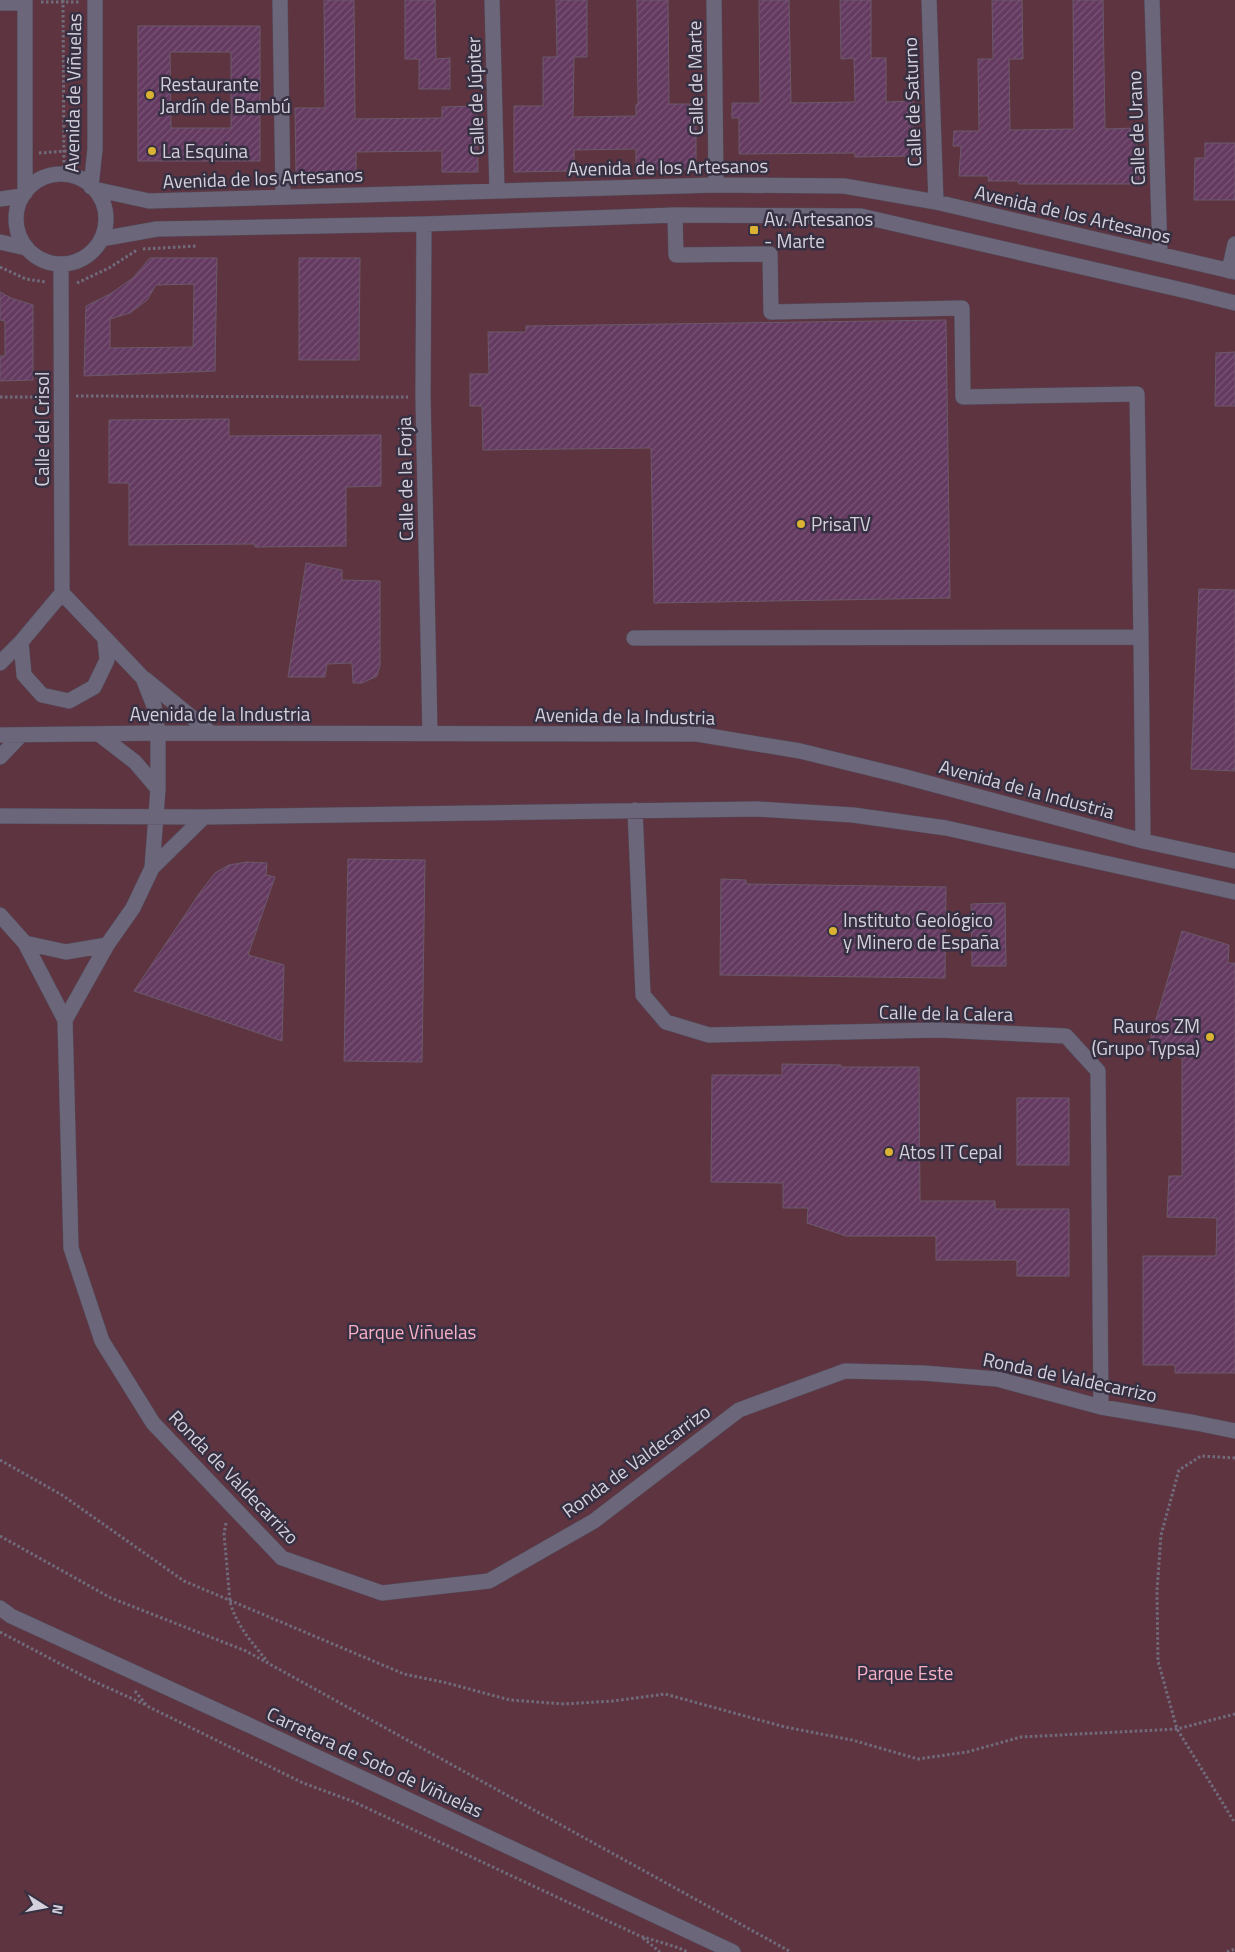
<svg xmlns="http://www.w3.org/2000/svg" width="1235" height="1952" font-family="'Titillium Web',sans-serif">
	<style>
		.park { fill: #5f3441 }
		.building { fill: url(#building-hatch); stroke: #6a5968; fill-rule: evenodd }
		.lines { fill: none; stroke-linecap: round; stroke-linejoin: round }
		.minor-casing { stroke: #514c5a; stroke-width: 16 }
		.path { stroke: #716c7c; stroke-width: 3; stroke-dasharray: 2.5 2.5; stroke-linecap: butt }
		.minor { stroke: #6c667a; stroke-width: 15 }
		.poi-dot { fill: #dab333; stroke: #363042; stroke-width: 2 }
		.labels { text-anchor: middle; stroke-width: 5; stroke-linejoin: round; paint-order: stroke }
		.street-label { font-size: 19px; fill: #d4d1dc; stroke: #363042 }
		.poi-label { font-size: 19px; fill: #d4d1dc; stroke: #363042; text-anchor: start }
		.park-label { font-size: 19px; fill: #f9b0c5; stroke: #363042 }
	</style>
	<defs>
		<pattern id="building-hatch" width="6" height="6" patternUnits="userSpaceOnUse" patternTransform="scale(1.25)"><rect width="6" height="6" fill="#643a61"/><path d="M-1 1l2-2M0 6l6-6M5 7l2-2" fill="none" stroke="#795577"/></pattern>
	</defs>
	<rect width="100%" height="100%" fill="#363042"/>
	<path class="park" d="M 0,0 L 1235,0 L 1235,1952 L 0,1952 Z"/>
	<path class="building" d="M 324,0 L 354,0 L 355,119 L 442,118 L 442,107 L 477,106 L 478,172 L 442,172 L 442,151 L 356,152 L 356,173 L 296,174 L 295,108 L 325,108 Z
		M 405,0 L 435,0 L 436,59 L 450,58 L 450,89 L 419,89 L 419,59 L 405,59 Z
		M 556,0 L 587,0 L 587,57 L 574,57 L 573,117 L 636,116 L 636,105 L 638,104 L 637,0 L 668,0 L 669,104 L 696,104 L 696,169 L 636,170 L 636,149 L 574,150 L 574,171 L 514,172 L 514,106 L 543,106 L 543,57 L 557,57 Z
		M 759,0 L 789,0 L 791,103 L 855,102 L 854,58 L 841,59 L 840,0 L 871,0 L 871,58 L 886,58 L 886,102 L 913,101 L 913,156 L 855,157 L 855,153 L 739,154 L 739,118 L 732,118 L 732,103 L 760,103 Z
		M 992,0 L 1022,0 L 1023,59 L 1009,59 L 1010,130 L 1074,129 L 1073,0 L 1103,0 L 1105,129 L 1136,128 L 1139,184 L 1019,184 L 1018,181 L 988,181 L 989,176 L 959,176 L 961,146 L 953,146 L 954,131 L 979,131 L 978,59 L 993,59 Z
		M 138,26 L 260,26 L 260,161 L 138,161 ZM 170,52 L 231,52 L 231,128 L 171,128 Z
		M 1205,143 L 1235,143 L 1235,200 L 1194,200 L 1195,158 L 1205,158 Z
		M 150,258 L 217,258 L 215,371 L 84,376 L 86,306 L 110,294 L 133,278 ZM 194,284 L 193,347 L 110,348 L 110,319 L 130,313 L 147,300 L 156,285 Z
		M 299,258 L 360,258 L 359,360 L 299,360 Z
		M 0,292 L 11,298 L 33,305 L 33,380 L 0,381 L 0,356 L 5,356 L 5,321 L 0,320 Z
		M 946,320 L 950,598 L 654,603 L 651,448 L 483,450 L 482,406 L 470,406 L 470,374 L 489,374 L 488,332 L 526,332 L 526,326 Z
		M 1235,352 L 1235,406 L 1215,406 L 1216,353 Z
		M 229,419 L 229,436 L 381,435 L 381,486 L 346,487 L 346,546 L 255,547 L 255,544 L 129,545 L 129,483 L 109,483 L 109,420 Z
		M 306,563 L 342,570 L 342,580 L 380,581 L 380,665 L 377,676 L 362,683 L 353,683 L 352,663 L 327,664 L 325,677 L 288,677 Z
		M 1199,589 L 1235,590 L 1235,771 L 1191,769 Z
		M 348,859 L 425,860 L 422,1062 L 344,1061 Z
		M 247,862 L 267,863 L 266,875 L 275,877 L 248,955 L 284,965 L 282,1041 L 134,991 L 201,891 L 215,873 L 229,865 Z
		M 721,879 L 746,880 L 746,884 L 946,887 L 945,978 L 720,975 Z
		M 1005,903 L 1006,966 L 972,966 L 971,904 Z
		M 1182,931 L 1229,945 L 1228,963 L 1235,963 L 1235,1373 L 1175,1373 L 1175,1365 L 1143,1365 L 1143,1256 L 1216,1256 L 1217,1218 L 1167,1217 L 1169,1176 L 1182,1176 L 1182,1058 L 1147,1050 Z
		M 782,1064 L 841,1065 L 841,1067 L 919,1067 L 920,1201 L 995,1201 L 995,1209 L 1069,1209 L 1069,1276 L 1017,1276 L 1017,1260 L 936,1260 L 936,1236 L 846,1236 L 807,1223 L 808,1208 L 783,1208 L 783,1183 L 711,1182 L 712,1075 L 782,1075 Z
		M 1017,1098 L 1069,1098 L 1069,1165 L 1017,1165 Z"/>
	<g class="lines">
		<g class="minor-casing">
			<path id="minor" d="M 280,0 L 283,197
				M 492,0 L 497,191
				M 714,0 L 716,185
				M 929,0 L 936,202
				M 1152,0 L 1160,254
				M 0,3 L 25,3
				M16 219a45 45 0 1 1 90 0a45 45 0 1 1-90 0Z
				M 91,187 L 95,149 L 95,0
				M 94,189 L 149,201 L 716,185 L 844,186 L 936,202 L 1235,272
				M 25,193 L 25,0
				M 0,199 L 22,196
				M 675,215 L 676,255 L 770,254 L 771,312 L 962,308 L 963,397 L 1137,394 L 1141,637
				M 424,224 L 423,397 L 430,733
				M 101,239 L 157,229 L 424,224 L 675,215 L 861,216 L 1191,292 L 1235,303
				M 0,242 L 26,248
				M 61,264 L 62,593
				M 1229,271 L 1235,244
				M 62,593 L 143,678 L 154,706 L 158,733 L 158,789 L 152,868 L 133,908 L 107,945 L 65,1020
				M 634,638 L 1141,637 L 1143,841
				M 21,642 L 24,675 L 42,695 L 69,701 L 94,687 L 107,660 L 105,640
				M 0,663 L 21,642 L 62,593
				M 145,679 L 211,733
				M 0,735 L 158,733 L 697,734 L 800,751 L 902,776 L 1143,841 L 1235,861
				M 100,735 L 135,762 L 158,789
				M 0,757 L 21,735
				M 635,810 L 643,995 L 666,1022 L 709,1035 L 939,1030 L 1066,1036 L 1098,1071 L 1101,1407
				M 0,816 L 204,817 L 757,809 L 853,815 L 946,828 L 1235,892
				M 152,868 L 204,817
				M 0,915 L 25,943 L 65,1020 L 71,1248 L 102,1341 L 153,1423 L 282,1558 L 382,1593 L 489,1581 L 594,1521 L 739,1410 L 845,1371 L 923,1373 L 997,1379 L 1101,1407 L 1196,1423 L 1235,1431
				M 25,943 L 66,952 L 107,945
				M 0,1608 L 11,1616 L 253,1727 L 733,1952"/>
		</g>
		<path class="path" d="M 63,0 L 64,174
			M 41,2 L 80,2
			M 39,153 L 80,150
			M 143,249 L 197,246
			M 0,267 L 26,279 L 46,282
			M 77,283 L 109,268 L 137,250
			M 76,396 L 408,397
			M 0,397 L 48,397
			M 1235,1458 L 1201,1456 L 1179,1470 L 1161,1535 L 1157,1591 L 1158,1661 L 1177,1729 L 1235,1823
			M 0,1460 L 62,1495 L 184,1581 L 404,1674 L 447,1683 L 510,1700 L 564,1704 L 613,1701 L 665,1694 L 785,1727 L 852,1740 L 918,1759 L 967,1752 L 1021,1737 L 1177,1729 L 1235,1714
			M 226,1523 L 224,1533 L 230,1602 C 237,1626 252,1643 268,1662
			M 0,1536 L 111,1598 L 246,1651 L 791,1952
			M 0,1632 L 91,1680 L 146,1705
			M 135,1691 L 147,1706 L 303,1783 L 352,1801 L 640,1936 L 676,1947 L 688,1952
			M 643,1938 L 660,1952
			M 1227,1952 L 1235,1949"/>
		<use href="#minor" class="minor"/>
	</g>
	<g class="poi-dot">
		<circle cx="150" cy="95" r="5"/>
		<circle cx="152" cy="151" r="5"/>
		<rect x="749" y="225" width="10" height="10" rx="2.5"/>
		<circle cx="801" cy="524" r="5"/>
		<circle cx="833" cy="931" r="5"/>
		<circle cx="1210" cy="1037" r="5"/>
		<circle cx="889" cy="1152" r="5"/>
	</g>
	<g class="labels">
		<g class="street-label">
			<text transform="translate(695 78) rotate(-91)" y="7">Calle de Marte</text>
			<text transform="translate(73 93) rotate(-89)" y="7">Avenida de Viñuelas</text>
			<text transform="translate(475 96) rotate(-92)" y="7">Calle de Júpiter</text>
			<text transform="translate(912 102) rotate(-92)" y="7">Calle de Saturno</text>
			<text transform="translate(1136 128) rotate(-92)" y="7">Calle de Urano</text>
			<text transform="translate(668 167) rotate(-1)" y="7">Avenida de los Artesanos</text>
			<text transform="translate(263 178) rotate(-2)" y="7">Avenida de los Artesanos</text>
			<text transform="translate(1073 214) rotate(13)" y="7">Avenida de los Artesanos</text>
			<text transform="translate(42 429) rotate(-90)" y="7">Calle del Crisol</text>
			<text transform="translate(405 479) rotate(-91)" y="7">Calle de la Forja</text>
			<text x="220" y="721">Avenida de la Industria</text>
			<text transform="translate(625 716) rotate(1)" y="7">Avenida de la Industria</text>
			<text transform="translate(1027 789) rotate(15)" y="7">Avenida de la Industria</text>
			<text transform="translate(946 1013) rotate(1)" y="7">Calle de la Calera</text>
			<text transform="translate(1070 1377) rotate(12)" y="7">Ronda de Valdecarrizo</text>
			<text transform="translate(636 1461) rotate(-36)" y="7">Ronda de Valdecarrizo</text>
			<text transform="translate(234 1477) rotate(46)" y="7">Ronda de Valdecarrizo</text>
			<text transform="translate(375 1762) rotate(25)" y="7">Carretera de Soto de Viñuelas</text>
		</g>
		<g class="poi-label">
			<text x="160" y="91">Restaurante<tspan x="160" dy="22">Jardín de Bambú</tspan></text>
			<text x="162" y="158">La Esquina</text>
			<text x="764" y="226">Av. Artesanos<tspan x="764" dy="22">- Marte</tspan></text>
			<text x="811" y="531">PrisaTV</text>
			<text x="843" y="927">Instituto Geológico<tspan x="843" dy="22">y Minero de España</tspan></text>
			<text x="1200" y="1033" text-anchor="end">Rauros ZM<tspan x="1200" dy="22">(Grupo Typsa)</tspan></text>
			<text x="899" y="1159">Atos IT Cepal</text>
		</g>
		<g class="park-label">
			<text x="412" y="1339">Parque Viñuelas</text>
			<text x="905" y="1680">Parque Este</text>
		</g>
	</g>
	<g transform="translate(45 1907) rotate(101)" stroke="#363042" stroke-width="4" paint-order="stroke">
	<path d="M0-4L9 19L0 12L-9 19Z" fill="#d4d1dc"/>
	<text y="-8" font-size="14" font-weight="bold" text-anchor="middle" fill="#d4d1dc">N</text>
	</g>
</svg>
